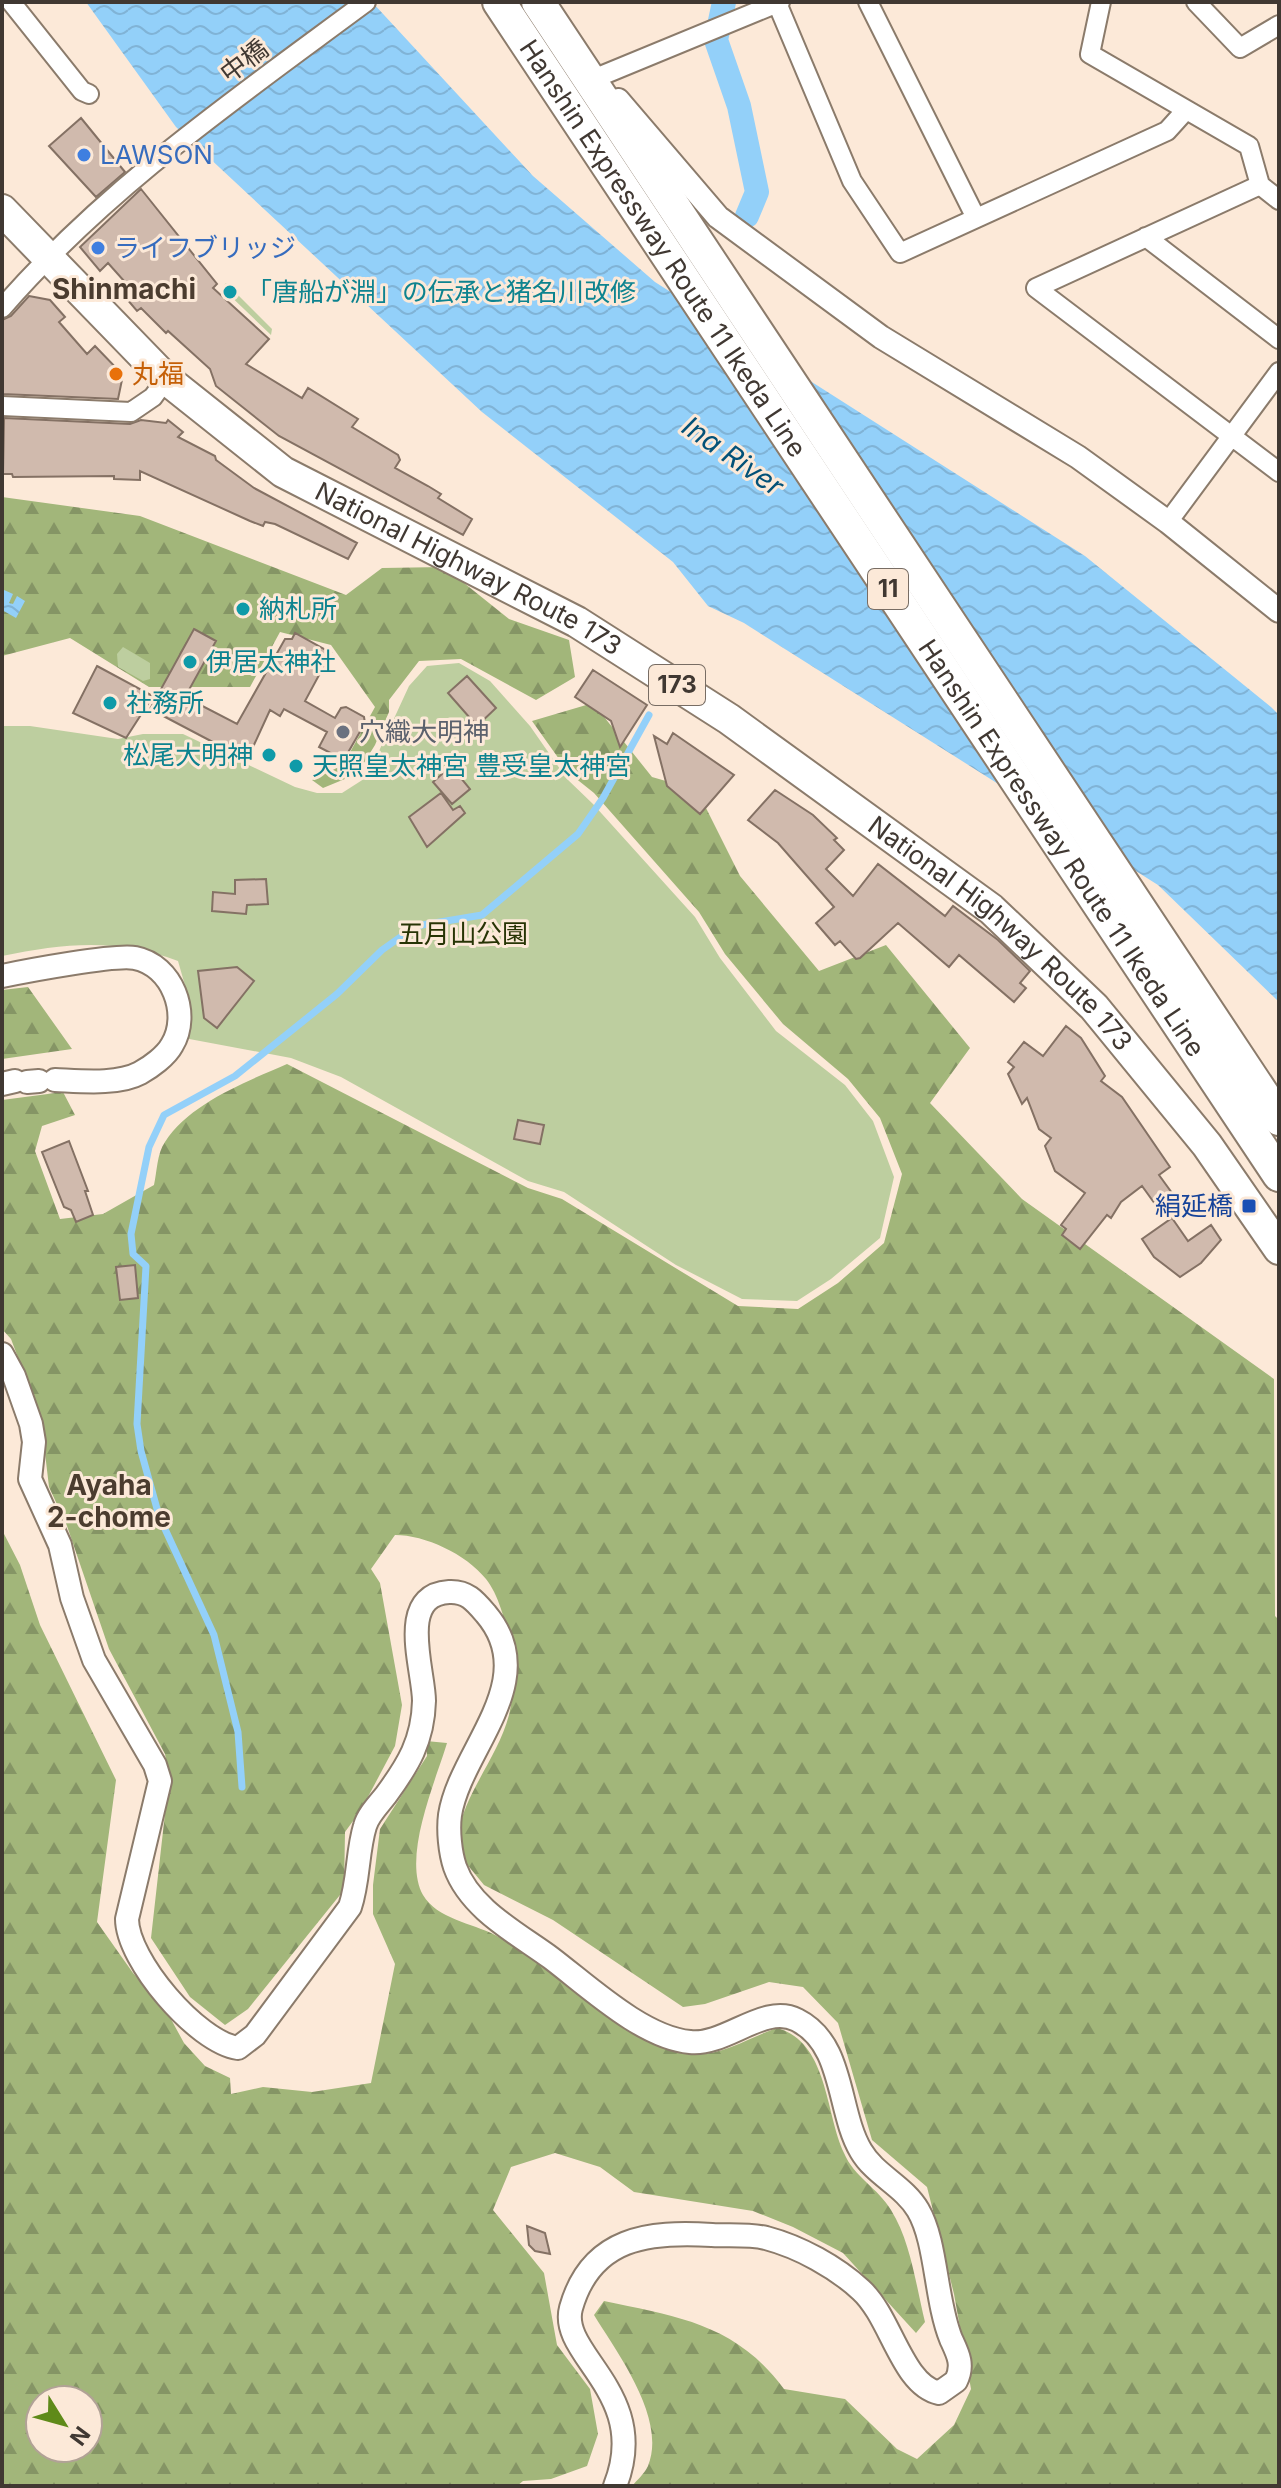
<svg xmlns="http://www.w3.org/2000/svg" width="1281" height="2488" font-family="Inter,'Noto Sans JP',sans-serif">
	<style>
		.forest { fill: url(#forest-firs); fill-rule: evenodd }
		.green { fill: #bdce9f }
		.water { fill: url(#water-waves) }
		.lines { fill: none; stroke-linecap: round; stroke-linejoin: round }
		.stream { stroke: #93d0f9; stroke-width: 7 }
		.canal { stroke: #93d0f9; stroke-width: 24 }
		.building { fill: #d0baad; stroke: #847164; stroke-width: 2 }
		.minor-casing { stroke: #8b7b6b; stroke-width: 22 }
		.tertiary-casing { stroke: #8b7b6b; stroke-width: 26 }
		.trunk-casing { stroke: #8b7b6b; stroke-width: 34 }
		.motorway-casing { stroke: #8b7b6b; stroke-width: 36 }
		.minor { stroke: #fff; stroke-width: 18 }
		.tertiary { stroke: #fff; stroke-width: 22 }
		.trunk { stroke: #fff; stroke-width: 30 }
		.motorway { stroke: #fff; stroke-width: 32 }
		.shop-dot { fill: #3f7fe0; stroke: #fce9d8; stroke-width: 3 }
		.culture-dot { fill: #0f9aa8; stroke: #fce9d8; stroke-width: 3 }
		.food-dot { fill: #e8710a; stroke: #fce9d8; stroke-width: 3 }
		.worship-dot { fill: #6b7280; stroke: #fce9d8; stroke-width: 3 }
		.transit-dot { fill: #1a4fb4; stroke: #fce9d8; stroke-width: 3 }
		.labels { text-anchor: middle; stroke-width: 6; stroke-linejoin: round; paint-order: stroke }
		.shield { fill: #fce9d8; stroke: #786d64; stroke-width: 2 }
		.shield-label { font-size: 24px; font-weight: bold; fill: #403832 }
		.street-label { font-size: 26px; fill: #403832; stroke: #fce9d8 }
		.shop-label { font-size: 26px; fill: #366cbe; stroke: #fce9d8; text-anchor: start }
		.culture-label { font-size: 26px; fill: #0d838f; stroke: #fce9d8; text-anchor: start }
		.food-label { font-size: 26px; fill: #c56008; stroke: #fce9d8; text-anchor: start }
		.worship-label { font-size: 26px; fill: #5b616d; stroke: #fce9d8; text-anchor: start }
		.park-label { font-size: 26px; fill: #273405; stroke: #fce9d8 }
		.transit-label { font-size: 26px; fill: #164399; stroke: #fce9d8; text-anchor: end }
		.neighbourhood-label { font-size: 28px; font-weight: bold; fill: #4b3c2f; stroke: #fce9d8 }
		.water-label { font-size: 28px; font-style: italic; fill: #035178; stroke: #fce9d8 }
	</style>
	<defs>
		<pattern id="forest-firs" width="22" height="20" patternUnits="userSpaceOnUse" patternTransform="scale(2)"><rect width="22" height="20" fill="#a2b67a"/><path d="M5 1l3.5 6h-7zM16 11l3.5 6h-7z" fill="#859565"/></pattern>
		<pattern id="water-waves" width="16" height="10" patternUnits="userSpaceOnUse" patternTransform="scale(2)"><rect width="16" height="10" fill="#93d0f9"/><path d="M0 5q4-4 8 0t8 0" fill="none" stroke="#80b3d6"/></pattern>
	</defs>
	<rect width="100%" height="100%" fill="#fce9d8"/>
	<path class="forest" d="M 2,497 L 140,516 L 346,595 L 382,568 L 444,567 L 509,619 L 569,640 L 575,677 L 536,700 L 461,659 L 419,661 L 389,700 L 389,712 L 375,745 L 357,774 L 323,788 L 312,780 L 343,765 L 375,707 L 331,645 L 280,632 L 250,687 L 149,687 L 70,638 L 2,656 Z
		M 593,703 L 652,777 L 697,790 L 740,876 L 819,971 L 886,945 L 970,1048 L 930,1103 L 1022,1199 L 1274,1379 L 1275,1616 L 1279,1620 L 1279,2486 L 632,2486 C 637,2480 645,2473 648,2466 C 667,2419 618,2354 594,2315 L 604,2301 C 679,2317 736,2324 784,2389 L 845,2399 L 897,2449 L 917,2459 L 954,2425 L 971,2389 L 954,2294 L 927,2187 L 872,2140 L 838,2023 L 803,1987 L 769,1982 L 705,2004 L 683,2007 L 553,1920 L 484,1885 L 461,1857 C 461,1846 458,1831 461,1821 C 472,1784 499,1753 509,1715 C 518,1680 509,1608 486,1579 C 466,1554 425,1535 395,1535 L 371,1569 L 380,1583 L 402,1705 L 395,1746 L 361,1810 L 345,1832 L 344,1890 L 248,2009 L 225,2025 L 190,1997 L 151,1938 L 169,1778 L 165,1754 L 109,1649 L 67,1526 L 49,1487 L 41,1419 L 11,1339 L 2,1329 L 2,1100 L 63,1092 L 75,1115 L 42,1126 L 35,1151 L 60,1219 L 103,1214 L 154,1185 C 157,1172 157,1153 165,1142 C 190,1103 246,1082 287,1064 L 528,1188 L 562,1199 L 738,1306 L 798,1309 L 838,1283 L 884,1243 L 902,1174 L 880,1118 L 848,1079 L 783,1024 L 725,954 L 699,912 L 594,793 L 569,773 L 532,721 Z
		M 28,987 L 72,1049 L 2,1059 L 2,990 Z
		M 2,1530 L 20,1565 L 40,1625 L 116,1780 L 97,1922 L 133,1973 L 166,2010 L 184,2043 L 205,2066 L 230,2078 L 231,2094 L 263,2087 L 312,2092 L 371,2083 L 395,1964 L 373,1914 L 373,1885 L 380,1829 L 427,1756 L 426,1741 L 447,1743 C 435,1783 402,1857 423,1895 C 437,1919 472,1923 495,1935 C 560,1971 612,2036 685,2053 C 716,2060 749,2037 777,2028 C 828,2042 825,2112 844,2153 C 854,2177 878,2188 891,2210 C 911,2242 916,2286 925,2322 L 916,2333 L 843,2253 L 793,2227 L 753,2211 L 634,2192 L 600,2167 L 555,2153 L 511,2167 L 493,2210 L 544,2273 L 557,2345 L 590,2389 L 598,2434 L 587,2466 L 551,2479 L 523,2481 L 517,2486 L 2,2486 ZM 40,2400 L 88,2400 L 88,2448 L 40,2448 Z"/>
	<path class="green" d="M 226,283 L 272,329 L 271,335 L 222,288 Z
		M 123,647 L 150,663 L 150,679 L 143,681 L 118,667 L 117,654 Z
		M 459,663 L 490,681 L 530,726 L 567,779 L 593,804 L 695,917 L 720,958 L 776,1031 L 845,1085 L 873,1121 L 894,1177 L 880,1238 L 831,1279 L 797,1301 L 742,1299 L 676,1265 L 564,1192 L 528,1181 L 341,1077 L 291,1058 L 184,1038 L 188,996 L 178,961 C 118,938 65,943 2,956 L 2,726 L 30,726 L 118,739 L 143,734 L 183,734 L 295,787 L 317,793 L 342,793 L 367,777 L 409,686 L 427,666 Z"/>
	<path class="water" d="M 86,2 L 372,2 L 533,176 L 655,282 L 1085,556 L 1271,707 L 1279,715 L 1279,1002 L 1158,885 L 744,623 L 708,606 L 673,562 L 482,412 L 176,127 Z
		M 4,590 L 13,594 L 9,603 L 13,604 L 17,596 L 25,601 L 16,618 L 2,610 Z"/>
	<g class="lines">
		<path class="stream" d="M 242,1787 L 238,1732 L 214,1635 L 159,1516 L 141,1451 L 137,1424 L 146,1266 L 133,1254 L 131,1234 L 149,1147 L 164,1115 L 235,1076 L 337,994 L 382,950 L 416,926 L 482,915 L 578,834 L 603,798 L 649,715"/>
		<path class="canal" d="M 724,2 L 716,40 L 739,106 L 757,192 L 747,216"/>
	</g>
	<path class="building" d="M 81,118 L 125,172 L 96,197 L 49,146 Z
		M 141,189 L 217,284 L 213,288 L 269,339 L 246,364 L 302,398 L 308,388 L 358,419 L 352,427 L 398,455 L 400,460 L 395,468 L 428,486 L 441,494 L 438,498 L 472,519 L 463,535 L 279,436 L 216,386 L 210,369 L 168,331 L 166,333 L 141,308 L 137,311 L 126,298 L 133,291 L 108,263 L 100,271 L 80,247 Z
		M 29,296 L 50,300 L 65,317 L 59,322 L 87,354 L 95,346 L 123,375 L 118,399 L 2,394 L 2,320 L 11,316 Z
		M 4,418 L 130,424 L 141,420 L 166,423 L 168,420 L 183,432 L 178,437 L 215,456 L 216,460 L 254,488 L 357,543 L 348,559 L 275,524 L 265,522 L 263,526 L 250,521 L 140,471 L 140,480 L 114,479 L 114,476 L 13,477 L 12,474 L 3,474 Z
		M 194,629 L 216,641 L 185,697 L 237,724 L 285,639 L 292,639 L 295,633 L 331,653 L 305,701 L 335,718 L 341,708 L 346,707 L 364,717 L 365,723 L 346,756 L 343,754 L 340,758 L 319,747 L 327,732 L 284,709 L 280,716 L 270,710 L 247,760 L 150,709 Z
		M 97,666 L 153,696 L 126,738 L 73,713 Z
		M 593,670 L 647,705 L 620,747 L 611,721 L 575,697 Z
		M 467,676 L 496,708 L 477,726 L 448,693 Z
		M 673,733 L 734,775 L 700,814 L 667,786 L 654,736 L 667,744 Z
		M 451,766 L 470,789 L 452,804 L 433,782 Z
		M 775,790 L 813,815 L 837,838 L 834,840 L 844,850 L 826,869 L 853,896 L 878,864 L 945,916 L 953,906 L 998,940 L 1030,971 L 1020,983 L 1026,988 L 1014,1002 L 959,955 L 949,967 L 898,923 L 860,958 L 856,959 L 840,941 L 835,945 L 816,923 L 834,907 L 778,843 L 748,820 Z
		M 441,793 L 453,810 L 460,806 L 465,813 L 427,847 L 409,817 Z
		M 266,879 L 268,904 L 247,905 L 246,914 L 212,911 L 213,892 L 235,894 L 235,880 Z
		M 237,967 L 254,981 L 217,1028 L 204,1018 L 198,971 Z
		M 1066,1026 L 1081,1038 L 1105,1076 L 1101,1081 L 1122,1097 L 1170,1167 L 1159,1175 L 1172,1193 L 1155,1204 L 1142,1186 L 1121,1202 L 1111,1218 L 1107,1215 L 1080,1249 L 1062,1235 L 1066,1229 L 1061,1225 L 1085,1193 L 1055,1171 L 1045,1146 L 1051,1138 L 1039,1129 L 1027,1098 L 1022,1104 L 1008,1074 L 1014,1067 L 1008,1062 L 1024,1042 L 1043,1056 Z
		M 518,1120 L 544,1125 L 540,1144 L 514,1139 Z
		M 69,1141 L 88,1191 L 85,1191 L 93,1215 L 76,1222 L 71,1210 L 64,1207 L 42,1152 Z
		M 1172,1218 L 1188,1241 L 1211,1225 L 1221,1240 L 1201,1263 L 1180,1277 L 1154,1257 L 1142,1239 Z
		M 135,1265 L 138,1298 L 120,1300 L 116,1267 Z
		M 527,2226 L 545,2233 L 550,2254 L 535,2251 L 529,2245 Z"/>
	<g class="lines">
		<g class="minor-casing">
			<path id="minor" d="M 11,2 L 82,91 L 89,94
				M 868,2 L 976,218
				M 1101,2 L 1090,54 L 1249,146 L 1260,185 L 1279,200
				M 1196,2 L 1240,48 L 1279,25
				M 777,3 L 852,181 L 900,253 L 1167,131 L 1186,110
				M 598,77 L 780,2
				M 1260,185 L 1036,288 L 1279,472
				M 1146,237 L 1279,339
				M 2,308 C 107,187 238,97 366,2
				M 2,406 L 131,412 L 153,397 L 166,379
				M 1168,522 L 1279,372"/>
		</g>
		<g class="tertiary-casing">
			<path id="tertiary" d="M 618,100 L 718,217 L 881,337 L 1078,457 L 1168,522 L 1279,611
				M 2,976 C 26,971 116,954 135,958 C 172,965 191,1014 172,1045 C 166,1056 151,1067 140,1073 C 118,1085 80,1081 55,1080
				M 27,1082 L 39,1081
				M 2,1084 L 15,1081
				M 2,1354 L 14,1376 L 31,1424 L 34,1442 L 30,1479 L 60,1545 L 72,1598 L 94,1660 L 155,1765 L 160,1781 L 127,1919 C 127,1960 197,2042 238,2048 L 255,2035 L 350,1907 C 359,1880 357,1852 365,1826 C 368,1815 379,1804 386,1795 C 408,1765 423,1741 424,1701 C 424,1670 396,1595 449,1592 C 467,1591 475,1601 486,1614 C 543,1681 460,1750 450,1815 C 448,1830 450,1852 455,1867 C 470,1909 517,1933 551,1958 C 588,1986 643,2038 690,2042 C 726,2046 764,2003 797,2020 C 845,2044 837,2111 861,2151 C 875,2175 904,2186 918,2210 C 937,2242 935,2299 951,2339 C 958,2354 964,2365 956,2381 L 939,2393 C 902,2385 891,2317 861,2290 C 836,2267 800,2247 766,2238 C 749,2234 729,2236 712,2235 C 649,2231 591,2237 571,2308 C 558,2355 652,2393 615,2486"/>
		</g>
		<g class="trunk-casing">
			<g id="trunk">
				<path id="s1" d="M 2,210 L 166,379 L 283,472 L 577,622 L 729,719 L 991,909 L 1094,1007 L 1207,1145 L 1279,1249"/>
			</g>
		</g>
		<g class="motorway-casing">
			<g id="motorway">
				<path id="s2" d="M 499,2 L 1279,1175"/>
				<path d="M 538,2 L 1279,1119"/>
			</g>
		</g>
		<use href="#minor" class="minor"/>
		<use href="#tertiary" class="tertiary"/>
		<use href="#trunk" class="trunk"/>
		<use href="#motorway" class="motorway"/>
	</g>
	<g class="shop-dot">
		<circle cx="84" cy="155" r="8"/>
		<circle cx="98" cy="248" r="8"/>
	</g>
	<g class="culture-dot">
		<circle cx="230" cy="292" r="8"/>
		<circle cx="243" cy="609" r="8"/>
		<circle cx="190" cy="662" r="8"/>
		<circle cx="110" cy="703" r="8"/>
		<circle cx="269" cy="755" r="8"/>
		<circle cx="296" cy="766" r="8"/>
	</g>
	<circle class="food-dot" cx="116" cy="374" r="8"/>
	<circle class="worship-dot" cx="343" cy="732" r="8"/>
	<rect class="transit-dot" x="1241" y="1198" width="16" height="16" rx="4"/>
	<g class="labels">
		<g class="shield">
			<rect x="868" y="569" width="40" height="40" rx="6"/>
			<rect x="649" y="665" width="56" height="40" rx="6"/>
		</g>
		<g class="shield-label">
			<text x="888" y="597">11</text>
			<text x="677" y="693">173</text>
		</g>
		<g class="street-label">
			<text transform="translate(244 61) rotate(-37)" y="9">中橋</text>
			<text dy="9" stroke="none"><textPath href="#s2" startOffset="296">Hanshin Expressway Route 11 Ikeda Line</textPath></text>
			<text dy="9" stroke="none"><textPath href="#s1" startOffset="594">National Highway Route 173</textPath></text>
			<text dy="9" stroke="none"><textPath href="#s2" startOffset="1016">Hanshin Expressway Route 11 Ikeda Line</textPath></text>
			<text dy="9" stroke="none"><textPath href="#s1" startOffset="1242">National Highway Route 173</textPath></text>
		</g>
		<g class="shop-label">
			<text x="100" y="164">LAWSON</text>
			<text x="114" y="257">ライフブリッジ</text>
		</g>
		<g class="culture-label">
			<text x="246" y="301">「唐船が淵」の伝承と猪名川改修</text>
			<text x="259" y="618">納札所</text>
			<text x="206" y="671">伊居太神社</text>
			<text x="126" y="712">社務所</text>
			<text x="253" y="764" text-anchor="end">松尾大明神</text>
			<text x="312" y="775">天照皇太神宮 豊受皇太神宮</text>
		</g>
		<g class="food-label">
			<text x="132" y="383">丸福</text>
		</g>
		<g class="worship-label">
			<text x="359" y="741">穴織大明神</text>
		</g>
		<g class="park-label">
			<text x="463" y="943">五月山公園</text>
		</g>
		<g class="transit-label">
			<text x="1233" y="1215">絹延橋</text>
		</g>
		<g class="neighbourhood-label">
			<text x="124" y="299">Shinmachi</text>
			<text x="109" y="1495">Ayaha<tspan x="109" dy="32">2-chome</tspan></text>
		</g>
		<g class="water-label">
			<text transform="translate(733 456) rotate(35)" y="10">Ina River</text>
		</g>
	</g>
	<rect width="1281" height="2488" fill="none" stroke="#403832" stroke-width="8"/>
	<g transform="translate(64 2424) rotate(127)"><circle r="38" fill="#fce9d8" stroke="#b1a296" stroke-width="2"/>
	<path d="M0-6L14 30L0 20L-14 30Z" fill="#5f8a19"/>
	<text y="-12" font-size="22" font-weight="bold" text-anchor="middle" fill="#403832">N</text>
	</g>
</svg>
